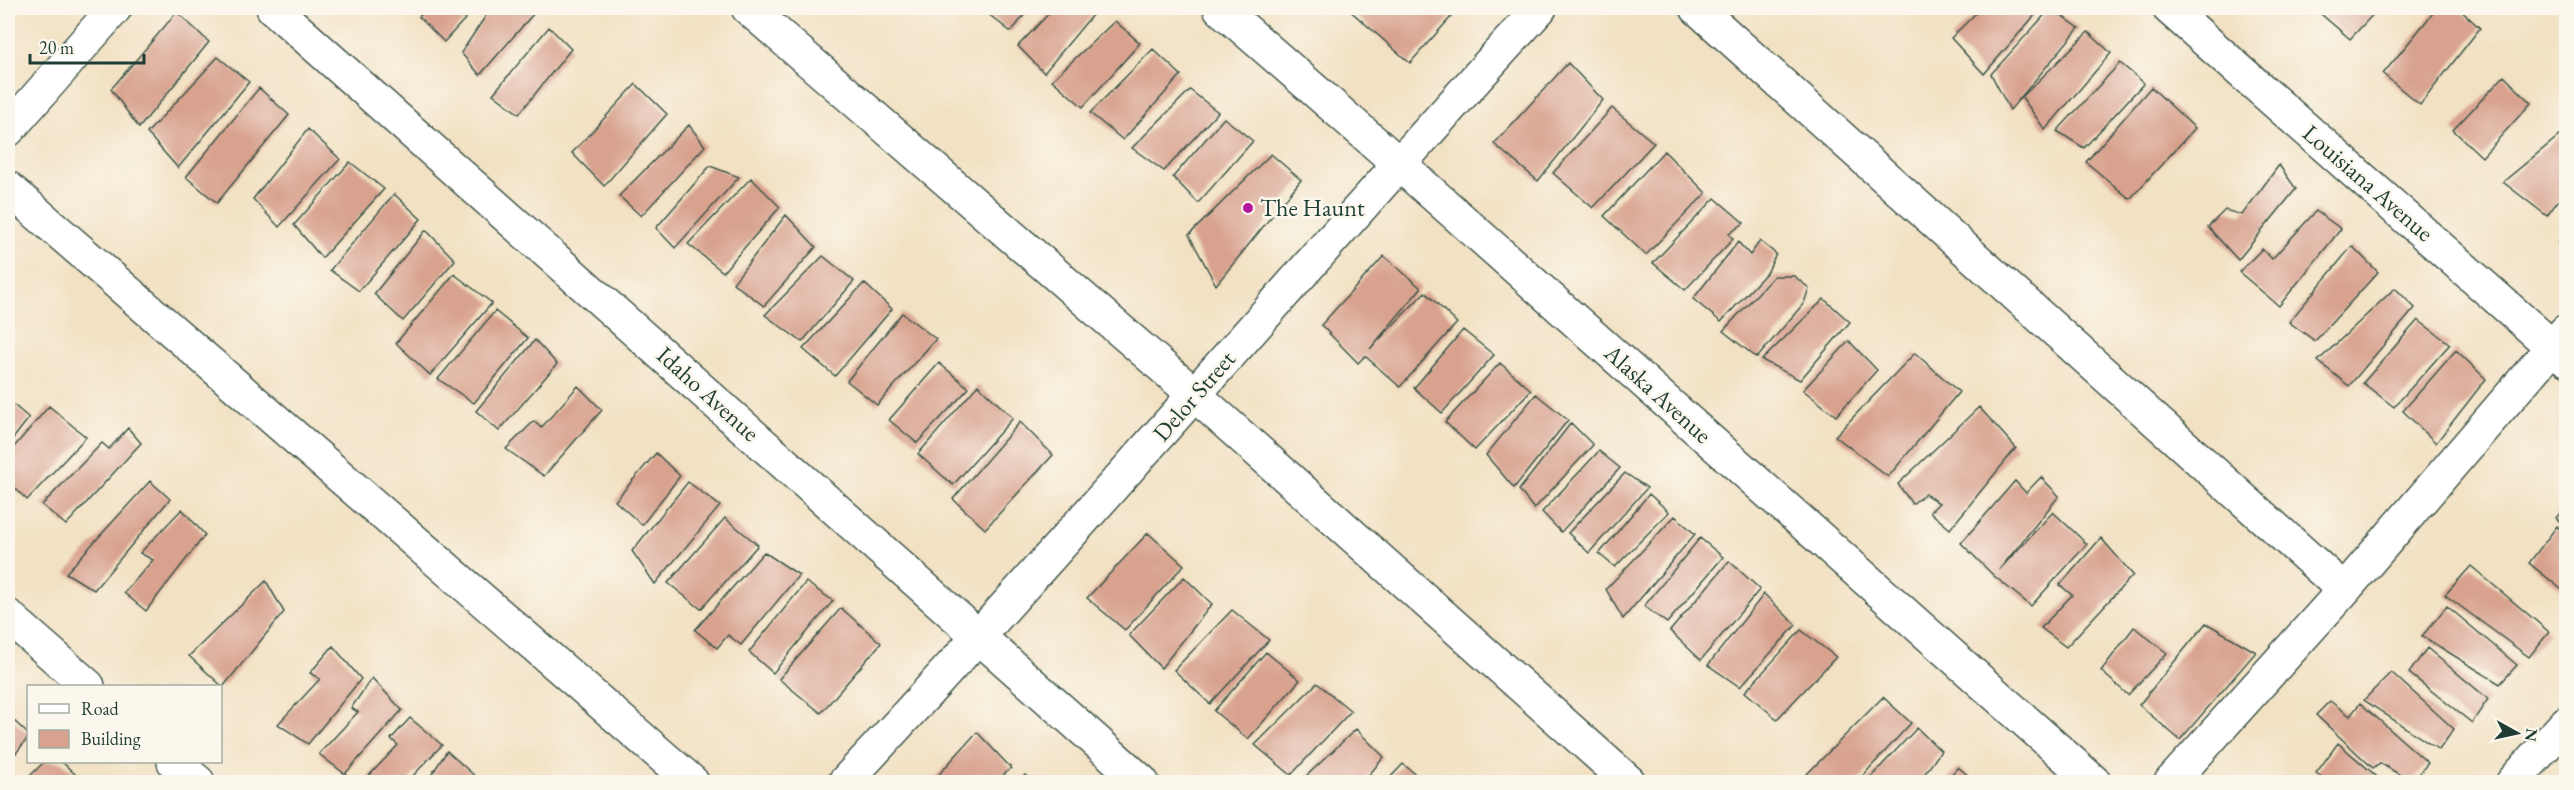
<svg xmlns="http://www.w3.org/2000/svg" width="2574" height="790" font-family="'EB Garamond',serif">
	<style>
		.building { fill: #d8a28f }
		.lines { fill: none; stroke-linecap: round; stroke-linejoin: round }
		.minor-casing { stroke: #3f5649; stroke-width: 36 }
		.minor { stroke: #fff; stroke-width: 33 }
		.poi-dot { fill: #b5179e; stroke: #fbf7ec; stroke-width: 2 }
		.labels { text-anchor: middle; stroke-width: 5; stroke-linejoin: round; paint-order: stroke }
		.street-label { font-size: 24px; fill: #1f3d34; stroke: #fbf7ec }
		.poi-label { font-size: 24px; fill: #1f3d34; stroke: #fbf7ec; text-anchor: start }
	</style>
	<rect width="100%" height="100%" fill="#fbf7ec"/>
	<filter id="ink" filterUnits="userSpaceOnUse"><feTurbulence type="fractalNoise" baseFrequency=".0167" numOctaves="2"/><feDisplacementMap in="SourceGraphic" scale="12" xChannelSelector="R" yChannelSelector="G"/><feConvolveMatrix kernelMatrix="1 2 1 2 8 2 1 2 1" color-interpolation-filters="sRGB"/></filter>
	<filter id="wash" filterUnits="userSpaceOnUse"><feTurbulence type="fractalNoise" baseFrequency=".008" numOctaves="4" result="noise"/><feDisplacementMap in="SourceGraphic" scale="24" xChannelSelector="R" yChannelSelector="G"/><feGaussianBlur stdDeviation="1.35" result="paint"/><feColorMatrix in="noise" values="0 0 0 0 0 0 0 0 0 0 0 0 0 0 0 0 0 1.4 0 .05"/><feComposite in="paint" operator="in"/></filter>
	<g filter="url(#wash)">
		<rect width="100%" height="100%" fill="#f2e1c3"/>
		<g id="blocks">
			<path class="building" d="M 426,8 L 475,8 L 444,42 L 419,17 Z
				M 491,8 L 528,8 L 534,13 L 480,75 L 461,53 Z
				M 983,8 L 1030,8 L 1011,32 L 982,9 Z
				M 1054,8 L 1098,8 L 1044,73 L 1018,46 Z
				M 1347,8 L 1459,8 L 1410,63 Z
				M 1981,8 L 2041,8 L 1984,74 L 1951,38 Z
				M 2051,8 L 2079,28 L 2010,110 L 1991,74 Z
				M 2314,8 L 2379,8 L 2350,39 Z
				M 2437,8 L 2458,8 L 2480,28 L 2420,105 L 2383,74 Z
				M 177,12 L 209,42 L 139,128 L 111,89 Z
				M 1115,21 L 1140,43 L 1083,107 L 1052,80 Z
				M 549,27 L 571,49 L 519,114 L 493,94 Z
				M 2088,32 L 2111,53 L 2045,130 L 2022,97 Z
				M 1153,49 L 1181,75 L 1123,140 L 1090,113 Z
				M 218,57 L 249,82 L 178,168 L 147,133 Z
				M 1568,63 L 1603,100 L 1538,181 L 1494,144 Z
				M 2120,63 L 2144,83 L 2084,148 L 2057,131 Z
				M 2504,76 L 2531,103 L 2482,157 L 2453,130 Z
				M 636,84 L 667,114 L 604,186 L 572,153 Z
				M 2151,87 L 2195,128 L 2130,199 L 2086,162 Z
				M 259,88 L 289,115 L 217,203 L 186,177 Z
				M 1190,90 L 1218,112 L 1164,171 L 1132,148 Z
				M 1612,108 L 1654,143 L 1593,208 L 1553,173 Z
				M 1224,118 L 1253,141 L 1198,203 L 1173,177 Z
				M 689,125 L 705,146 L 641,216 L 619,196 Z
				M 308,129 L 340,159 L 279,227 L 253,199 Z
				M 2566,130 L 2566,190 L 2547,216 L 2503,182 Z
				M 1664,151 L 1706,193 L 1646,255 L 1604,216 Z
				M 1271,154 L 1301,180 L 1216,285 L 1189,235 Z
				M 350,162 L 384,189 L 322,258 L 294,225 Z
				M 2279,165 L 2296,189 L 2238,260 L 2208,227 L 2225,210 L 2242,215 Z
				M 710,166 L 739,177 L 675,248 L 656,228 Z
				M 751,178 L 780,207 L 723,272 L 688,244 Z
				M 394,194 L 421,219 L 359,291 L 330,270 Z
				M 1715,198 L 1744,223 L 1729,234 L 1733,239 L 1685,290 L 1653,263 Z
				M 2316,211 L 2341,229 L 2279,306 L 2239,272 L 2262,249 L 2272,259 Z
				M 786,215 L 816,247 L 764,306 L 733,283 Z
				M 426,230 L 455,260 L 403,321 L 374,294 Z
				M 2566,232 L 2566,252 L 2558,243 Z
				M 1760,241 L 1776,254 L 1768,271 L 1721,322 L 1693,299 L 1738,242 L 1750,255 Z
				M 2352,246 L 2378,272 L 2315,341 L 2289,322 Z
				M 823,256 L 854,281 L 802,342 L 765,315 Z
				M 1384,256 L 1421,288 L 1370,349 L 1425,292 L 1457,323 L 1400,387 L 1365,356 L 1358,363 L 1321,325 Z
				M 454,274 L 492,303 L 430,375 L 396,343 Z
				M 1774,276 L 1794,276 L 1809,288 L 1804,303 L 1757,358 L 1723,331 Z
				M 864,283 L 892,309 L 835,376 L 803,349 Z
				M 2395,288 L 2415,308 L 2349,386 L 2318,361 Z
				M 1824,299 L 1850,322 L 1800,380 L 1762,360 Z
				M 495,311 L 528,338 L 474,403 L 438,379 Z
				M 902,313 L 936,339 L 877,405 L 847,381 Z
				M 2418,320 L 2450,344 L 2394,407 L 2363,383 Z
				M 1463,330 L 1494,355 L 1442,413 L 1414,388 Z
				M 535,340 L 557,364 L 499,431 L 476,411 Z
				M 1849,341 L 1877,370 L 1836,416 L 1803,390 Z
				M 2456,350 L 2486,379 L 2436,443 L 2403,411 Z
				M 1915,353 L 1959,392 L 1888,477 L 1835,436 Z
				M 939,363 L 969,388 L 917,443 L 889,420 Z
				M 1500,363 L 1531,390 L 1475,450 L 1445,422 Z
				M 978,385 L 1013,418 L 953,485 L 918,454 Z
				M 578,386 L 602,410 L 544,476 L 506,449 L 534,421 L 541,428 Z
				M 1536,394 L 1568,420 L 1514,488 L 1486,455 Z
				M 8,400 L 29,418 L 8,445 Z
				M 49,406 L 86,437 L 27,500 L 8,481 L 8,454 Z
				M 1979,407 L 2016,448 L 1950,529 L 1930,512 L 1939,503 L 1925,494 L 1912,504 L 1898,484 Z
				M 1020,422 L 1053,455 L 985,529 L 953,499 Z
				M 1571,423 L 1593,445 L 1534,509 L 1519,490 Z
				M 128,428 L 141,443 L 66,525 L 42,505 L 102,443 L 109,449 Z
				M 1599,451 L 1620,468 L 1561,532 L 1542,512 Z
				M 656,453 L 680,476 L 642,525 L 615,501 Z
				M 1625,473 L 1647,488 L 1589,553 L 1568,533 Z
				M 2041,477 L 2059,496 L 1999,570 L 2053,512 L 2087,544 L 2031,606 L 1994,576 L 1961,543 L 2015,481 L 2026,493 Z
				M 150,481 L 170,499 L 94,590 L 66,573 Z
				M 688,482 L 720,506 L 655,584 L 632,551 Z
				M 1649,494 L 1669,512 L 1615,567 L 1599,554 Z
				M 2566,506 L 2566,527 L 2556,518 Z
				M 182,509 L 205,535 L 146,611 L 124,593 L 153,560 L 140,553 Z
				M 1675,516 L 1695,534 L 1623,619 L 1606,589 Z
				M 725,518 L 758,545 L 701,609 L 668,583 Z
				M 2557,526 L 2566,534 L 2566,593 L 2529,563 Z
				M 1148,533 L 1184,565 L 1125,630 L 1087,598 Z
				M 1700,538 L 1723,557 L 1667,623 L 1644,606 Z
				M 2101,538 L 2133,575 L 2066,647 L 2041,628 L 2072,595 L 2060,585 Z
				M 764,552 L 799,575 L 741,645 L 728,635 L 717,648 L 695,630 Z
				M 1729,561 L 1760,589 L 1701,660 L 1670,631 Z
				M 2471,566 L 2549,632 L 2529,657 L 2445,595 Z
				M 1184,577 L 1212,604 L 1161,668 L 1129,635 Z
				M 266,581 L 284,612 L 223,687 L 189,656 Z
				M 806,582 L 833,601 L 773,673 L 749,652 Z
				M 1764,594 L 1796,625 L 1740,687 L 1708,665 Z
				M 2447,606 L 2517,665 L 2500,684 L 2422,636 Z
				M 841,608 L 881,643 L 821,713 L 779,679 Z
				M 1232,610 L 1269,640 L 1210,704 L 1174,670 Z
				M 2206,623 L 2256,652 L 2180,740 L 2139,705 Z
				M 2134,627 L 2167,653 L 2128,695 L 2101,671 Z
				M 1801,630 L 1836,657 L 1777,719 L 1745,692 Z
				M 333,646 L 361,679 L 308,744 L 278,724 L 320,679 L 310,673 Z
				M 2427,648 L 2488,699 L 2472,723 L 2409,673 Z
				M 1266,652 L 1300,680 L 1248,739 L 1214,711 Z
				M 2391,672 L 2454,729 L 2439,750 L 2364,700 Z
				M 372,678 L 402,710 L 345,774 L 319,754 L 358,712 L 351,708 Z
				M 1317,683 L 1351,711 L 1291,775 L 1255,745 Z
				M 1883,697 L 1911,723 L 1857,782 L 1815,782 L 1807,774 Z
				M 2330,701 L 2350,716 L 2360,703 L 2428,763 L 2412,782 L 2380,763 L 2373,768 L 2316,715 Z
				M 10,717 L 28,734 L 28,738 L 8,763 L 8,720 Z
				M 410,718 L 442,745 L 407,782 L 363,782 L 398,745 L 391,739 Z
				M 1917,728 L 1941,751 L 1919,782 L 1866,782 Z
				M 1356,729 L 1384,757 L 1363,782 L 1300,782 Z
				M 977,732 L 1011,768 L 996,782 L 932,782 Z
				M 2338,743 L 2383,782 L 2329,782 L 2316,773 Z
				M 447,751 L 477,778 L 474,782 L 438,782 L 442,778 L 432,774 Z
				M 44,762 L 62,762 L 76,775 L 69,782 L 24,782 Z
				M 1403,764 L 1425,782 L 1386,782 Z
				M 1958,767 L 1976,782 L 1945,782 Z
				M 1025,775 L 1034,782 L 1019,782 Z
				M 508,776 L 514,782 L 503,782 Z"/>
		</g>
	</g>
	<g filter="url(#ink)">
		<use href="#blocks" fill-opacity="0" stroke="#3f5649" stroke-width="1.5"/>
		<g class="lines">
			<g class="minor-casing">
				<path id="minor" d="M 273,8 L 1142,782
					M 748,8 L 1195,395 L 1629,782
					M 1220,8 L 1398,163 L 2094,782
					M 1697,8 L 2344,590
					M 2169,8 L 2566,359
					M 8,130 L 115,8
					M 8,188 L 692,782
					M 8,616 L 88,686
					M 174,762 L 198,782
					M 845,782 C 1081,528 1306,264 1540,8
					M 2171,782 L 2344,590 L 2566,331
					M 2513,782 L 2566,723"/>
			</g>
			<use href="#minor" class="minor"/>
		</g>
	</g>
	<circle class="poi-dot" cx="1248" cy="208" r="6"/>
	<g class="labels">
		<g class="street-label">
			<text transform="translate(2368 183) rotate(41)" y="8">Louisiana Avenue</text>
			<text transform="translate(708 394) rotate(42)" y="8">Idaho Avenue</text>
			<text transform="translate(1658 394) rotate(42)" y="8">Alaska Avenue</text>
			<text transform="translate(1194 396) rotate(-49)" y="8">Delor Street</text>
		</g>
		<g class="poi-label">
			<text x="1260" y="216">The Haunt</text>
		</g>
	</g>
	<rect width="2574" height="790" fill="none" stroke="#fbf7ec" stroke-width="30"/>
	<rect x="27" y="685" width="195" height="78" fill="#fbf7ec" stroke="#a3ada2" stroke-width="1.5"/>
	<rect x="39" y="704" width="30" height="9" fill="#ffffff" stroke="#a3ada2" stroke-width="1.5"/>
	<text x="81" y="715" font-size="18" fill="#1f3d34">Road</text>
	<rect x="39" y="730" width="30" height="18" fill="#d8a28f" stroke="#a3ada2" stroke-width="1.5"/>
	<text x="81" y="745" font-size="18" fill="#1f3d34">Building</text>
	<g transform="translate(2517 733) rotate(98)" stroke="#fbf7ec" stroke-width="4.5" paint-order="stroke">
	<path d="M0-4.5L10 22L0 15L-10 22Z" fill="#1f3d34"/>
	<text y="-9" font-size="16" font-weight="bold" text-anchor="middle" fill="#1f3d34">N</text>
	</g>
	<path d="M30 54v9h114v-9" fill="none" stroke="#1f3d34" stroke-width="3"/>
	<text x="39" y="54" font-size="18" fill="#1f3d34" stroke="#fbf7ec" stroke-width="4.5" paint-order="stroke">20 m</text>
</svg>
